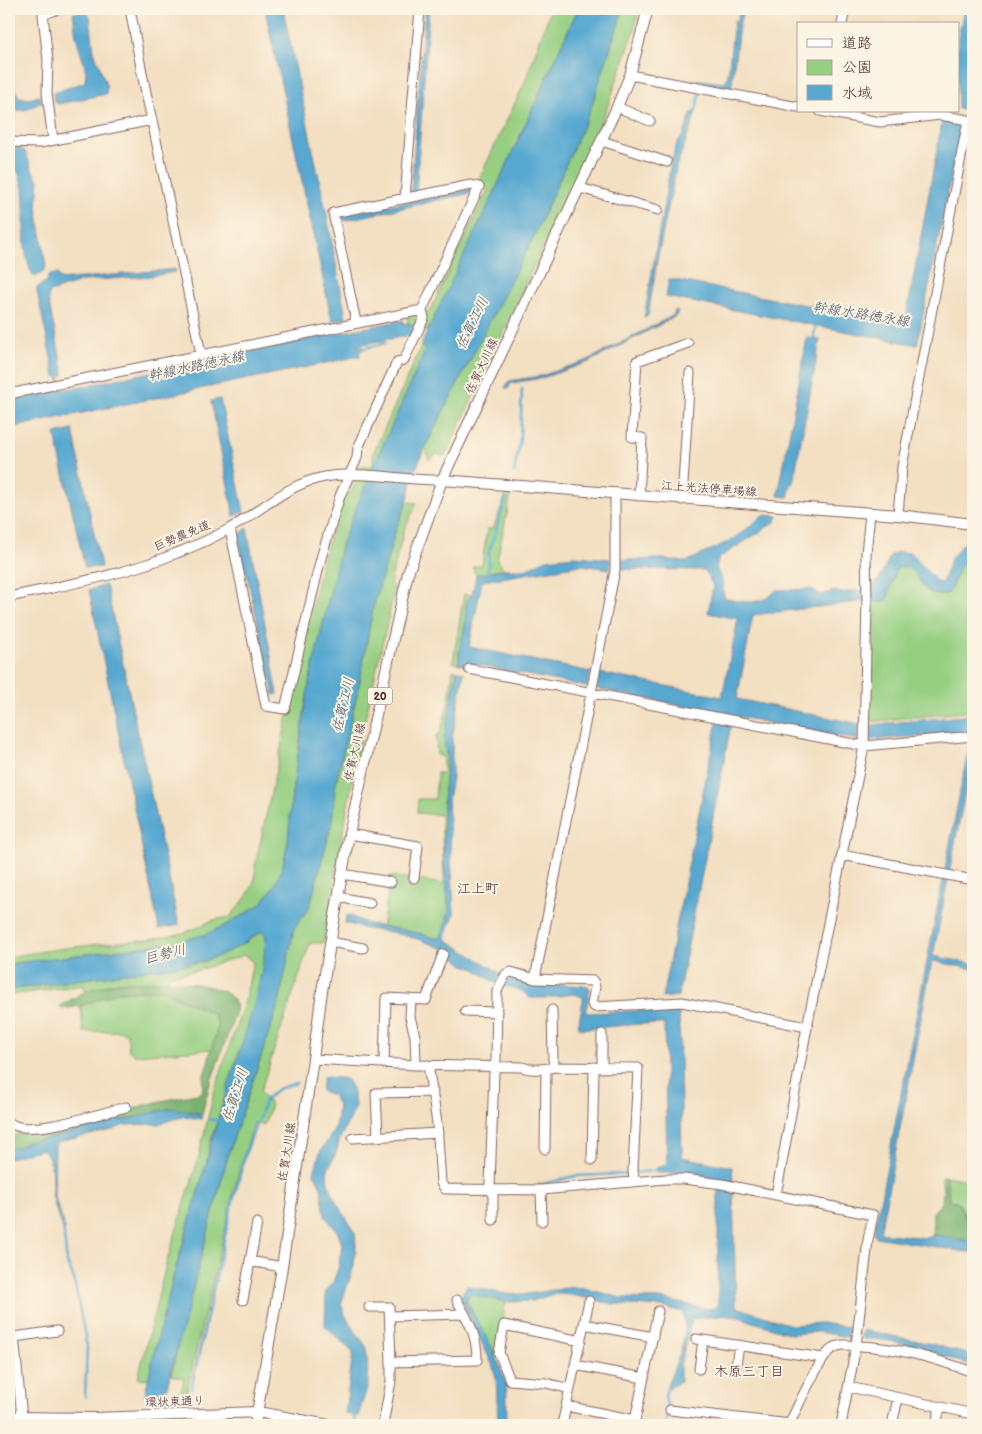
<svg xmlns="http://www.w3.org/2000/svg" width="982" height="1434" viewBox="0 0 982 1434" font-family="'Balsamiq Sans','Klee One',sans-serif">
<style>
.green{fill:#96cf82;stroke:#707756}
.forest{fill:#78b270;stroke:#61684e}
.water{fill:#56a8d1;stroke:#50647e}
.pier{fill:#f3dfc1}
.lines{fill:none;stroke-linecap:round;stroke-linejoin:round}
.stream{stroke:#56a8d1;stroke-width:2.5}
.minor-casing{stroke:#856260;stroke-width:11}
.major-casing{stroke:#856260;stroke-width:12}
.minor{stroke:#fff;stroke-width:9}
.major{stroke:#fff;stroke-width:10}
.labels{text-anchor:middle;dominant-baseline:central;stroke-width:4;stroke-linejoin:round;paint-order:stroke}
.shield{fill:#fcf5e5;stroke:#7f5f63;stroke-width:1}
.shield-label{font-size:11px;font-weight:bold;fill:#4a1f2b}
.street-label{font-size:12px;fill:#4a1f2b;stroke:#fcf5e5}
.water-label{font-size:14px;font-style:italic;fill:#4f566d;stroke:#fcf5e5}
.neighbourhood-label{font-size:14px;fill:#4a1f2b;stroke:#fcf5e5}
</style>
<rect width="100%" height="100%" fill="#fcf5e5"/>
<filter id="ink" filterUnits="userSpaceOnUse"><feTurbulence type="fractalNoise" baseFrequency=".02" numOctaves="2"/><feDisplacementMap in="SourceGraphic" scale="10" xChannelSelector="R" yChannelSelector="G"/><feConvolveMatrix kernelMatrix="1 2 1 2 8 2 1 2 1" color-interpolation-filters="sRGB"/></filter>
<filter id="wash" filterUnits="userSpaceOnUse"><feTurbulence type="fractalNoise" baseFrequency=".0096" numOctaves="4" result="noise"/><feDisplacementMap in="SourceGraphic" scale="20" xChannelSelector="R" yChannelSelector="G"/><feGaussianBlur stdDeviation="1.12" result="paint"/><feColorMatrix in="noise" values="0 0 0 0 0 0 0 0 0 0 0 0 0 0 0 0 0 1.4 0 .05"/><feComposite in="paint" operator="in"/></filter>
<g filter="url(#wash)">
<rect width="100%" height="100%" fill="#f3dfc1"/>
<path class="green" d="M551,9H578L494,193L428,331L408,323L407,315L430,311L488,189L479,179L525,82Z
M623,9H639L634,32L606,111L445,457L436,454L429,460L425,447L535,234L591,108Z
M422,345L425,351L373,467L342,543L309,683L292,793L288,842L283,866L275,885L261,904L226,925L204,935L171,943L9,964V957C45,950 82,946 118,942C140,940 162,938 183,933C198,929 214,916 229,918C241,903 259,886 255,866L322,560L344,494L351,493L362,465L373,466V454Z
M506,494H511L497,560L504,569L476,575L472,567L482,565L487,529H493Z
M407,502L417,503L404,530L390,583L395,588L356,760L323,943H310L260,1092L271,1105L264,1125L254,1123L238,1174L186,1394L181,1395L184,1378L171,1375L186,1310L229,1152L279,1003L294,928L309,908L332,822L335,786L358,690L373,608L396,529Z
M973,554V711L868,722L871,601L882,602L887,600L896,568C921,558 918,605 949,593C955,580 960,560 973,554Z
M464,594L472,595L465,617L464,635L459,652V664L453,662Z
M453,670L457,671L444,739L447,758L443,801L444,859L449,912L441,938C434,939 393,928 382,926L391,876L444,884L441,815L417,813L418,799H435L437,773H444L442,756L437,755L436,735L440,734L449,700Z
M269,928L268,970L210,1142L207,1161L173,1277L149,1379L138,1378L167,1261L197,1163L215,1089L245,1000L253,962L244,955L199,970L169,975V981L118,982L86,991L83,985L9,995V990L202,962C217,956 232,951 246,942C254,937 260,932 269,928Z
M161,990L214,1014L218,1026L213,1049L136,1055L129,1051L127,1034L121,1031L83,1032L81,1006L117,992Z
M946,1176L973,1181V1226L969,1225L958,1202L949,1200Z
M471,1294L506,1302L495,1357L466,1301L468,1296Z"/>
<path class="forest" d="M169,981C186,983 228,985 235,1003C236,1006 235,1011 235,1015L209,1087L202,1114L170,1108L127,1120H116L57,1137L28,1142L20,1147L9,1148V1141L17,1133L60,1130L156,1102L202,1093L204,1075L218,1026L214,1014L161,990L117,992L81,1006L62,1009L60,1006L86,991L118,982Z
M942,1176H946L949,1200L958,1202L969,1225L973,1226V1242L936,1235L932,1236L933,1212C947,1201 942,1191 942,1176Z"/>
<path class="water" d="M265,9H283L328,221L346,318L332,321Z
M425,9H429L416,192H411Z
M578,9H623L591,108L535,234L425,447L415,471L407,502L396,529L373,608L358,690L335,786L332,822L309,908L294,928L279,1003L229,1152L157,1425H139C155,1336 182,1248 207,1161C210,1146 214,1132 219,1117C235,1057 262,999 266,936L263,932C255,933 252,938 246,942C233,951 217,956 202,962L9,990V964L171,943L204,935L226,925L261,904L275,885L283,866L288,842L292,793L309,683L342,542L373,467L425,351L422,345L424,338L494,193Z
M739,9H743L739,26L731,90L700,84L691,80H700L725,83L728,75L734,22L738,18Z
M964,9H973V58L963,110L958,109V39Z
M87,12L90,17L94,51L107,87L106,94L58,104L54,101L53,93L85,82L86,71L76,36L73,13Z
M9,61C14,73 12,86 19,97L29,99L39,96L42,102L28,109L14,111L9,106Z
M696,110L693,122L677,164L657,261L648,316L644,318L671,163L677,143L684,134L691,114Z
M950,120L955,121V125L961,126L917,345L666,297L669,279L905,324L942,122L949,123Z
M19,146L25,151L32,170L39,180L37,206L46,267L42,273L35,277C20,262 26,212 23,190C22,180 16,168 12,157L9,158V147Z
M470,189L471,193L342,221L340,219L341,215Z
M175,269L176,272L151,276L83,281L50,292L48,299L64,375L60,376L63,390L403,320L404,324L407,323L415,327L410,338L406,336L358,345V347L362,346L363,350L359,351L360,356L9,428V401L61,390L58,376L55,377L37,291V288L48,280V276L57,273L61,280Z
M675,310L678,311L676,316L589,362L542,378L511,383L508,389L505,388L509,381L541,376L588,360L674,315Z
M807,338L820,340L793,483L791,485L788,497L778,496Z
M220,399L244,512L234,516L211,401Z
M73,430L101,567L85,568L55,434Z
M762,515L778,516L775,522L719,558L716,567L723,584L724,598C741,602 763,607 776,590L811,589L822,595L834,591L841,593L870,589L880,578L891,555L898,552L911,553L937,582L942,583L951,559L963,544L973,543V554C960,560 955,580 949,593C917,605 921,557 896,569L887,600L882,602L865,601L753,615L737,699L860,724L857,740L597,689L600,673L722,697L738,619L708,613L713,586L705,570L619,569V560L663,559L686,562L730,541L752,525Z
M247,528L278,694L274,695L238,536Z
M574,556L610,559V569L581,565L482,581L469,647L591,672L587,687L468,663L467,666L459,664V652L466,621V602L472,595L476,575L504,569H525L547,559Z
M106,585L179,925L159,929L89,590Z
M457,671L464,672L452,739V777L448,799L454,914L446,937L447,940L508,978L517,979L531,983L588,986L590,989L586,1011L588,1013L679,1009L682,1157L732,1167L733,1182L688,1173H658L656,1168L663,1166L667,1162L664,1024H640L580,1029L578,1027L583,1000V997L574,994L546,998H530L522,991L496,983L472,967L464,965L447,950L418,939L391,932L366,929L345,923L346,916H350L368,924L420,933L435,939L441,937L449,912L444,859L443,801L447,758L444,739Z
M973,715V732L870,740L871,725Z
M717,722L731,725L678,996L662,998Z
M970,741H973V751L933,956L973,964V969L932,961L880,1233L926,1238L936,1235L973,1242V1253L876,1237L874,1233Z
M323,1077L342,1078L347,1080L352,1088L355,1105L353,1113L340,1138L337,1150L327,1172L328,1183L336,1202L355,1232L356,1247L354,1266L341,1304L346,1317L367,1348L368,1385L358,1416L345,1414L353,1352L325,1326L326,1290L333,1282L339,1266L342,1244L337,1231L325,1216L321,1187L314,1173L320,1152L335,1129L338,1105L332,1095L321,1091Z
M170,1108L202,1114L201,1119L185,1116L158,1124L124,1125L113,1130L58,1142L55,1145L54,1195L65,1230L63,1229C59,1219 55,1209 53,1198C50,1181 56,1163 43,1149L9,1158V1148L20,1147L28,1142L57,1137L116,1120H127Z
M718,1188L733,1192L736,1307L791,1325L821,1323L855,1328L854,1338L818,1332L791,1334L738,1317L723,1315L692,1319L680,1366V1382L666,1389C675,1364 690,1339 683,1312L663,1307L614,1304L571,1295L554,1294L532,1301L506,1302L471,1294L468,1296L466,1301C480,1326 498,1354 505,1382C509,1395 505,1412 508,1425H500L498,1422L496,1377L492,1364L460,1297L467,1286L505,1294H528L573,1287L584,1288L621,1298L660,1299L708,1309L714,1308L718,1305Z
M863,1330L932,1344L973,1356V1366C938,1355 899,1338 862,1339L861,1335Z"/>
<path class="pier" d="M166,1395L160,1424H136L141,1396Z"/>
<g class="lines">
<path class="stream" d="M696,110L700,93
M813,340L816,324
M360,349L386,343
M514,473L520,441L522,389
M488,572L489,552L506,498
M209,1119L220,1121
M539,1185L575,1176L625,1174L659,1170
M63,1226L67,1263L74,1279L87,1347L85,1397
M191,1389L232,1205L246,1152L266,1099L278,1089L296,1083
M352,1413L357,1425
M665,1425L668,1414L665,1395L667,1388"/>
</g>
</g>
<g filter="url(#ink)">
<g class="lines">
<defs>
<path id="minor" d="M130,9L143,78L201,354
M842,24L845,9
M630,75L798,107
M617,107L650,121
M820,111L880,122L940,115L973,121
M53,140L47,93L48,60L43,15L58,9
M602,141L667,162
M9,142L40,143L152,120
M580,188L658,210
M405,198L420,9
M9,394L422,310
M639,496L642,438L632,437L637,361L688,343
M682,500L690,373
M898,515L902,467L968,120
M230,529L266,706L285,709L321,558L340,496L357,458L358,448L397,362L404,360L424,318L422,310L479,187L471,185L333,213L356,322
M9,597C65,585 124,575 177,553C195,546 213,538 229,529C261,511 288,483 325,477C363,470 404,481 442,480
M469,669L864,746L973,736
M349,834L418,846L414,878
M842,855L973,880
M342,874L391,882
M338,897L370,903
M330,942L363,948
M535,979L615,570V494
M411,999L410,1017L415,1036L416,1065
M552,1010L553,1060L555,1067
M465,1011L497,1012
M602,1034V1068
M313,1059L416,1065L522,1067C532,1071 545,1069 555,1067L638,1068L633,1170L634,1181
M384,1064L386,998L426,1000L443,954
M428,1065L437,1123L441,1183L445,1189L541,1190L666,1179H684L722,1184L873,1215L868,1240L856,1346L841,1425
M9,1122C25,1139 104,1112 126,1107
M378,1137L376,1093L433,1092
M353,1138L438,1133
M545,1149L546,1069
M592,1160L594,1067
M541,1190L542,1221
M776,1195L807,1027L864,746L867,599L866,554L870,513
M493,1220V1196L490,1185L494,1072L496,1059L497,991L506,974L511,972L535,979L593,981L595,987L592,1004L595,1007L682,1002L807,1027
M250,1261L282,1267
M243,1300L257,1223
M369,1307H389L391,1362
M390,1316L465,1314
M584,1324L653,1337
M696,1339L823,1358
M575,1365L644,1378
M736,1365L739,1345
M699,1369L703,1340
M849,1387L973,1414
M570,1389L546,1383L510,1380L499,1353L504,1325L581,1341
M566,1406L635,1420
M670,1410L790,1424
M22,1417L14,1337L57,1331
M383,1425L391,1381V1362L477,1360C477,1334 469,1322 457,1300
M562,1425L589,1301
M634,1425L658,1311
M789,1425C797,1408 819,1358 832,1349C840,1343 849,1345 858,1346C898,1347 935,1359 973,1372
M892,1425L898,1398
M936,1425L940,1407"/>
<path id="major" d="M442,480L898,515L973,524
M9,1417L95,1418L258,1412L328,1425
M255,1425L282,1267L313,1059L322,991L349,834L408,573L442,480L617,107L630,75L648,9"/>
</defs>
<use href="#minor" class="minor-casing"/>
<use href="#major" class="major-casing"/>
<use href="#minor" class="minor"/>
<use href="#major" class="major"/>
</g>
</g>
<g class="labels">
<rect class="shield" x="367.5" y="687.5" width="25" height="17" rx="4"/>
<g class="shield-label">
<text x="380" y="696">20</text>
</g>
<g class="street-label">
<text transform="translate(482 366) rotate(-65)">佐賀大川線</text>
<text transform="translate(709 489) rotate(4)">江上光法停車場線</text>
<text transform="translate(182 536) rotate(-23)">巨勢農免道</text>
<text transform="translate(355 752) rotate(-77)">佐賀大川線</text>
<text transform="translate(287 1152) rotate(-81)">佐賀大川線</text>
<text transform="translate(175 1402) rotate(-2)">環状東通り</text>
</g>
<g class="water-label">
<text transform="translate(861 314) rotate(9)">幹線水路徳永線</text>
<text transform="translate(472 323) rotate(-64)">佐賀江川</text>
<text transform="translate(196 366) rotate(-12)">幹線水路徳永線</text>
<text transform="translate(343 705) rotate(-77)">佐賀江川</text>
<text transform="translate(165 954) rotate(-14)">巨勢川</text>
<text transform="translate(235 1095) rotate(-72)">佐賀江川</text>
</g>
<g class="neighbourhood-label">
<text x="478" y="888">江上町</text>
<text x="749" y="1371">木原三丁目</text>
</g>
</g>
<rect width="982" height="1434" fill="none" stroke="#fcf5e5" stroke-width="30"/>
<rect x="797" y="22" width="162" height="90" fill="#fcf5e5" stroke="#b59f9b"/>
<rect x="807" y="39" width="25" height="8" fill="#ffffff" stroke="#b59f9b"/>
<text x="842" y="48" font-size="15" fill="#4a1f2b">道路</text>
<rect x="807" y="60" width="25" height="15" fill="#96cf82" stroke="#b59f9b"/>
<text x="842" y="72" font-size="15" fill="#4a1f2b">公園</text>
<rect x="807" y="85" width="25" height="15" fill="#56a8d1" stroke="#b59f9b"/>
<text x="842" y="98" font-size="15" fill="#4a1f2b">水域</text>
</svg>
